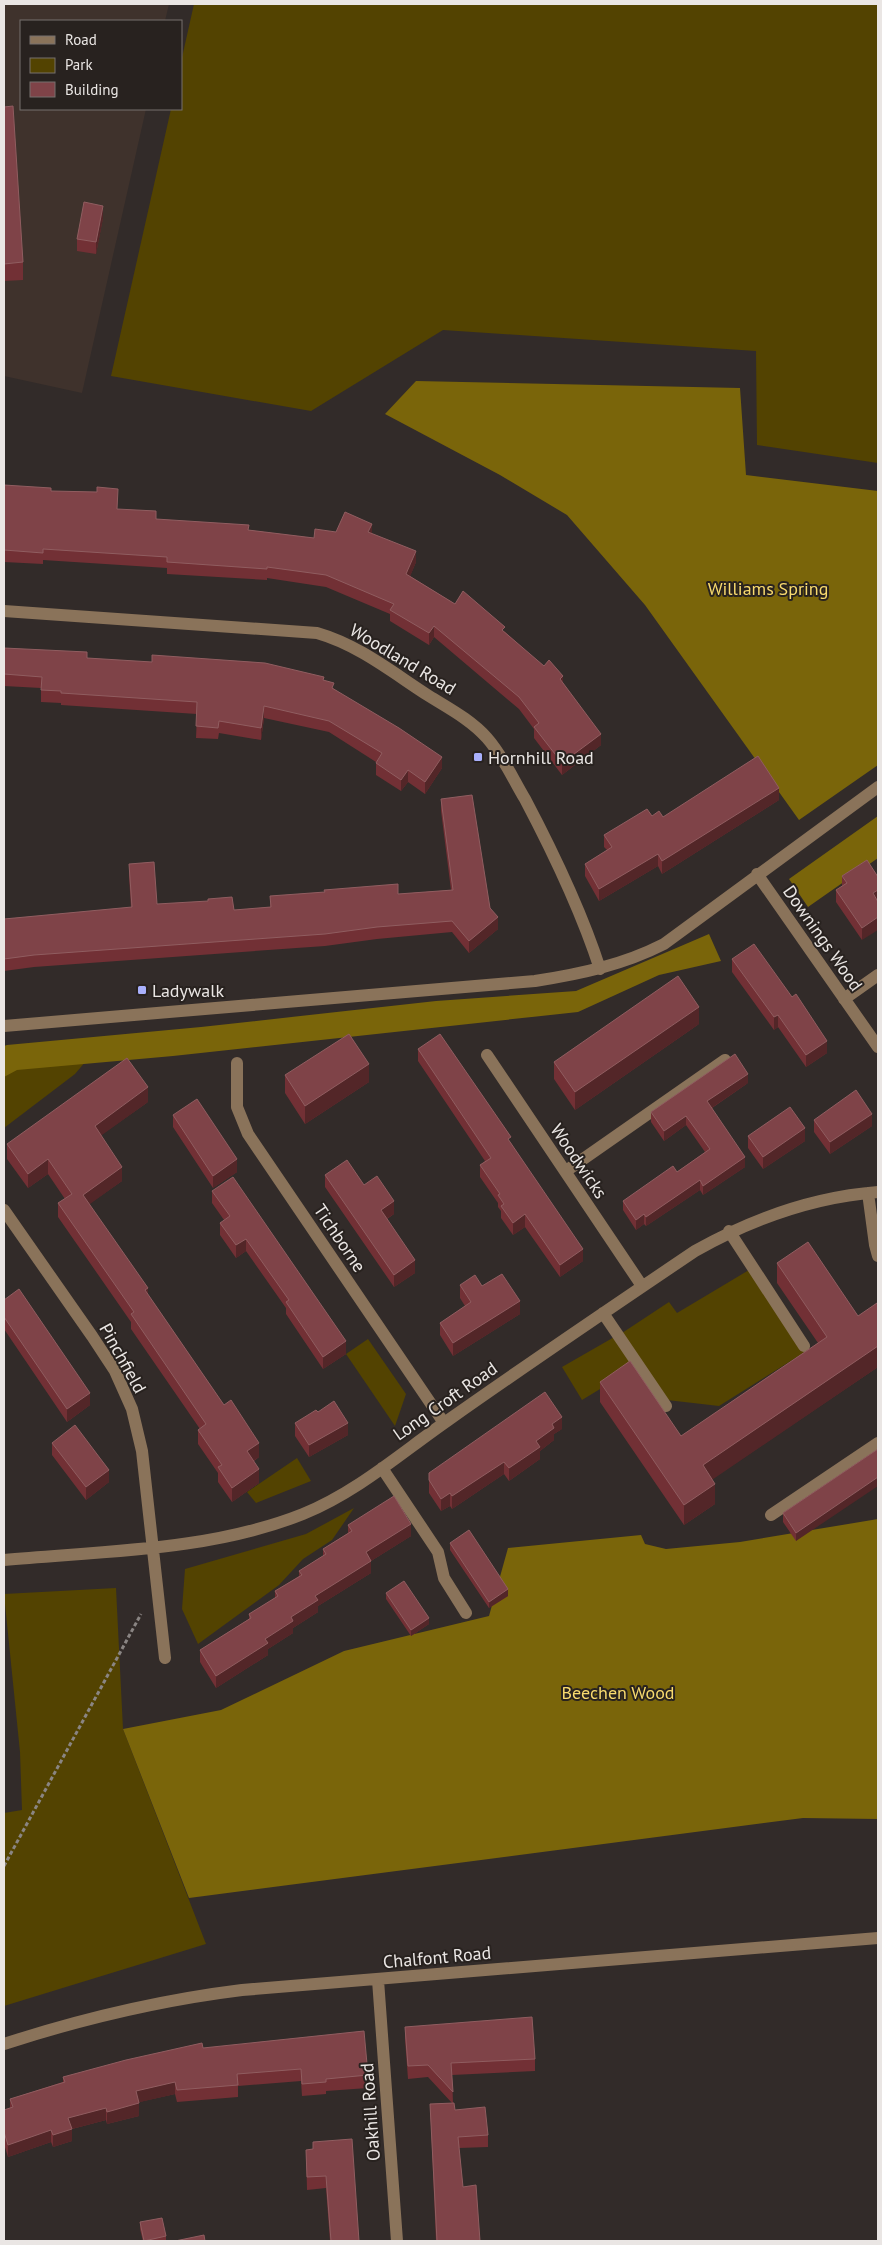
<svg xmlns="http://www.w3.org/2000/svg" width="882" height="2245" viewBox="0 0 882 2245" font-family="'PT Sans',sans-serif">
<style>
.built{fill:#3f322c}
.green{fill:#534301}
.forest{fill:#7a650a}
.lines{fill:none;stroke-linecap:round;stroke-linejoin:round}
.path{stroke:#8a8583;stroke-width:3;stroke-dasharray:4 2.5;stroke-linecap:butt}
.minor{stroke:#8a735a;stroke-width:12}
.wall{fill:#723035}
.shaded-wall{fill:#532628}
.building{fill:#7f4348;stroke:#905d60}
.poi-dot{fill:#a9b0fc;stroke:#28221f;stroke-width:2}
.labels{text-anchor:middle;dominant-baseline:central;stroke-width:4;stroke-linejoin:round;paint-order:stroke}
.park-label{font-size:18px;fill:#f8da6e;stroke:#28221f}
.street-label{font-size:18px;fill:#eae6e4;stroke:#28221f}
.poi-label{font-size:18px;fill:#eae6e4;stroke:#28221f;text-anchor:start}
</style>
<rect width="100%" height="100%" fill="#322b29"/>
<path class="built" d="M4,4H169L165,21H21V109H146L82,393L4,376Z"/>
<path class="green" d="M194,4H878V463L757,445L756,351L443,330L311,411L111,376L171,109H181V62Z
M97,1048L75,1074L4,1128V1057Z
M749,1270L805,1352L719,1406L667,1400L622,1333L669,1302L677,1313Z
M616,1336L638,1366L582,1400L562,1367Z
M368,1339L406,1394L395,1426L346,1354Z
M297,1458L311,1481L256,1503L247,1492Z
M354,1508L332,1540L303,1559L279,1585L198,1644L182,1609L185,1569L306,1534Z
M116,1588L123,1729L206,1944L4,2006V1813L22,1810L20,1752L4,1594Z"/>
<path class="forest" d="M416,381L740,388L746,475L878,491V765L799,820L645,605L567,515L500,475L385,414Z
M878,816V858L808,907L789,879Z
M709,934L721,961L659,975L578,1012L173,1056L17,1070L4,1077V1046L7,1045L201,1027L436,1001L576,991Z
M878,1519V1819L803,1818L189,1898L123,1729L221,1710L344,1651L489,1616L508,1548L641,1535L645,1544L666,1549L740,1542Z"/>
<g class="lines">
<path class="path" d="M4,1866L141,1614"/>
<path class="minor" d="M4,611L317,633C359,645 393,673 429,696C450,709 471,720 487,738C503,756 513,779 525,799C554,854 581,910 600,969
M757,874L878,1047
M844,999L878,975
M4,1026L535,981C580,974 623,965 664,944L878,787
M487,1055L642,1286
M237,1063V1107L248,1134L444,1423
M566,1171L725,1060
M868,1193L875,1245L878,1256
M4,1210L92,1336L115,1371L132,1409L142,1451L165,1658
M729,1231L804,1346
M603,1313L666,1406
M382,1468L438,1552L444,1578L466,1613
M771,1515L878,1443
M4,1560C103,1551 210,1551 303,1514C357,1492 401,1453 447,1421C529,1363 612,1307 695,1251C750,1220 814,1197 878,1192
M378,1980L397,2241
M4,2044C81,2019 161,2000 242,1990L878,1938"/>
</g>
<path class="wall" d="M4,107L23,262V280L4,281Z
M103,218L96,254L77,251V239Z
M4,485L51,491L117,509L156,519L314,538L336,532L372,534L416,562L410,576L455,604L505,632L563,684L601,745L562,775L534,738V729L519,709L434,637L429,645L390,621V614L326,587L267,578V580L167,574V568L43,560V564L4,562Z
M4,648L87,658L324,681L334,689L442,768L425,794L408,782L401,791L376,775V762L329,732L264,718L261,740L219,733L218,739L196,738L197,714L61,705V703L41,702V688L4,686Z
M441,799L490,908L498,929L469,953L452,932L377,939L325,946L34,967L4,971V919L131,908L129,876V864L157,904L234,910L270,907V896L398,894L451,890L441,811Z
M779,800L662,874L658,866L599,901L585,876V864L607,850L604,847V835L652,816L663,817Z
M867,860L862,940L836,902V890L842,886V876Z
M732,959L792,997L827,1053L806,1067L778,1027L774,1030L732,972Z
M699,1024L575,1110L554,1079V1062Z
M418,1049L511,1143L583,1261L560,1277L525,1227L513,1235L501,1218V1211L498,1207V1203L480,1177V1165L485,1161L418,1061Z
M285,1075L369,1082L305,1124L285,1093Z
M748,1083L712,1108L745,1167L703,1195L700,1190L646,1226L644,1224L636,1230L623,1210V1201L677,1172L705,1152L686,1125L664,1141L651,1122V1112Z
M148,1102L101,1135L122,1181L89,1204L148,1295L259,1457L254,1461L259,1483L232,1502L218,1482V1473L198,1444V1430L200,1429L131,1329V1322L58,1217V1203L65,1199L48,1174L28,1188L7,1159V1144Z
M173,1115L237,1172L213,1188L173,1127Z
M814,1120L872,1126L830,1154L814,1132Z
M748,1136L805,1141L763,1169L748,1148Z
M325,1175L364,1185L394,1214L387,1219L415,1273L394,1287L325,1187Z
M212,1191L346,1354L323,1369L286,1314V1308L246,1251L236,1258L220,1235V1223L224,1220L212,1203Z
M777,1263L858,1316L878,1305V1367L712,1479L715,1504L684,1525L600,1402V1382L681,1436L818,1343L777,1283Z
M460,1285L482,1286L520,1314L453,1356L440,1335V1323L465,1306L460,1298Z
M4,1300L90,1405L67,1422L4,1329Z
M318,1412L348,1435L309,1457L295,1436V1423Z
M562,1429L554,1434V1440L540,1451V1459L509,1481L504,1474L452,1509L450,1506L441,1511L429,1493V1473Z
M52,1443L109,1482L86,1500L52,1455Z
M878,1449L796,1541L783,1522V1513Z
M348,1525L411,1536L371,1561V1573L318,1606V1612L293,1628V1633L268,1649V1655L216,1688L200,1662V1650L249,1619V1614L275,1598V1591L299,1576V1571L323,1556V1549L348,1533Z
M450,1543L508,1596L489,1608L450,1550Z
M386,1593L429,1624L411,1636L386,1599Z
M405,2027L535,2059V2071L452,2075L453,2103L455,2110L488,2135V2147L459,2148L463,2187L480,2241H436L430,2104L452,2103L428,2077L408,2079L405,2039Z
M203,2048L368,2075V2088L326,2091V2094L302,2096L301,2081L238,2086V2097L177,2102L175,2094L139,2102V2116L107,2124L106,2120L72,2129V2141L53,2147L51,2142L8,2157L4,2144V2110L10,2108V2099L63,2082V2077Z
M313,2142L359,2241H330L326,2188L307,2190L306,2150L313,2149Z
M140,2222L166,2236V2241H143L140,2229Z"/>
<path class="shaded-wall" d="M103,206V218L96,254V242Z
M372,524V535L368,532Z
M416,551V562L406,586V574Z
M434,626V637L429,645V633Z
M563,676V688L560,679Z
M264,706V718L261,740V728Z
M601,734V745L562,775V763Z
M442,757V768L425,794V782Z
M408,770V782L401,791V780Z
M779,788V800L662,874V861Z
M658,854V866L599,901V889Z
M878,890V902L873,893Z
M498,917V929L469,953V941Z
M878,917V930L862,940V928Z
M699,1007V1024L575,1110V1092Z
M778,1015V1027L774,1030V1017Z
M827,1041V1053L806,1067V1055Z
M369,1064V1082L305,1124V1106Z
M748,1074V1083L707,1111V1101Z
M148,1087V1102L95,1140V1126Z
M872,1114V1126L830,1154V1142Z
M686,1116V1125L664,1141V1131Z
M805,1128V1141L763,1169V1157Z
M745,1157V1167L703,1195V1186Z
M48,1159V1174L28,1188V1174Z
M237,1159V1172L213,1188V1176Z
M122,1167V1181L83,1209V1195Z
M700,1180V1190L646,1226V1217Z
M394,1201V1214L381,1222V1210Z
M525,1214V1227L513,1235V1223Z
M644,1214V1224L636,1230V1220Z
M246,1239V1251L236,1258V1245Z
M583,1249V1261L560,1277V1265Z
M415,1260V1273L394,1287V1275Z
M148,1288V1302L145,1290Z
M520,1301V1314L453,1356V1343Z
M346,1341V1354L323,1369V1357Z
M878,1346V1367L703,1486V1465Z
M90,1393V1405L67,1422V1409Z
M562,1417V1429L554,1434V1440L540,1451V1459L509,1481V1468L552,1424Z
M348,1423V1435L309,1457V1445Z
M259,1443V1457L247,1465V1451Z
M504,1462V1474L452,1509V1496Z
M259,1469V1483L232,1502V1488Z
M109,1470V1482L86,1500V1487Z
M878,1477V1486L796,1541V1533Z
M715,1484V1504L684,1525V1505Z
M450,1493V1506L441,1511V1499Z
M411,1524V1536L371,1561V1573L318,1606V1612L293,1628V1633L268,1649V1655L216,1688V1676L265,1639L366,1552Z
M508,1589V1596L489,1608V1602Z
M429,1618V1624L411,1636V1630Z
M175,2082V2094L136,2103V2091Z
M139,2103V2116L107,2124V2112Z
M106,2108V2120L68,2130V2118Z
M72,2129V2141L53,2147V2135Z
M51,2130V2142L8,2157V2145Z"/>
<path class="building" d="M13,106L23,262L4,264V107Z
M84,202L103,206L96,242L77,239Z
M4,485L51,488V491L97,492V487L118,489L117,509L156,511V519L249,525L248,530L314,538L315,529L336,532L345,512L372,524L368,532L416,551L406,574L455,604L463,591L505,627L502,630L544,666L549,660L563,676L560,679L601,734L562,763L534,727L539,723L519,697L434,626L429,633L390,610L394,604L326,575L267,567V569L167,562V557L43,549V553L4,550Z
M4,648L87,652V658L152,662V655L265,663L324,677L323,680L334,683L332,688L399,728L442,757L425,782L408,770L401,780L376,763L382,753L329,721L264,706L261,728L219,721L218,728L196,726L197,702L61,693V691L41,690L42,677L4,674Z
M758,756L779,788L662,861L658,854L599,889L585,864L612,847L604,835L647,809L652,816L659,811L663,817Z
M472,795L490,908L498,917L469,941L452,921L377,927L325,934L34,955L4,959V919L132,907L129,864L154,862L157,904L208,901V899L232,897L234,910L271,907L270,896L325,892L324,890L398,884V894L453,890L441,799Z
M867,860L878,877V890L873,893L878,902V917L862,928L836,890L847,883L842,876Z
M754,944L792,997L796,994L827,1041L806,1055L778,1015L774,1017L732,959Z
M678,976L699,1007L575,1092L554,1062Z
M349,1034L369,1064L305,1106L285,1075Z
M440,1034L511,1137L508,1139L583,1249L560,1265L525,1214L513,1223L501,1206L504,1204L498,1195L500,1194L480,1165L491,1158L418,1049Z
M735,1054L748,1074L707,1101L745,1157L703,1186L700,1180L646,1217L644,1214L636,1220L623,1201L673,1166L677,1172L710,1149L686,1116L664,1131L651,1112Z
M127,1058L148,1087L95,1126L122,1167L83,1195L148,1288L145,1290L224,1405L231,1400L259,1443L247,1451L259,1469L232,1488L218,1467L222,1465L198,1430L206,1424L131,1314L134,1312L58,1203L72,1194L48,1159L28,1174L7,1144Z
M856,1090L872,1114L830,1142L814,1120Z
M197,1099L237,1159L213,1176L173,1115Z
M790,1107L805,1128L763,1157L748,1136Z
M347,1160L364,1185L377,1176L394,1201L381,1210L415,1260L394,1275L325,1175Z
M233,1177L346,1341L323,1357L286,1302L289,1300L246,1239L236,1245L220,1223L230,1216L212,1191Z
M808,1242L858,1316L877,1303L878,1305V1346L703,1465L715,1484L684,1505L600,1382L630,1361L681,1436L827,1337L777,1263Z
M502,1274L520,1301L453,1343L440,1323L471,1302L460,1285L475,1275L482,1286Z
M19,1289L90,1393L67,1409L4,1317V1300Z
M545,1392L562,1417L552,1424L554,1428L536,1441L540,1447L509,1468L504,1462L452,1496L450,1493L441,1499L429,1480V1473Z
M334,1401L348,1423L309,1445L295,1423L316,1410L318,1412Z
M75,1425L109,1470L86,1487L52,1443Z
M878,1449V1477L796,1533L783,1513Z
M394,1496L411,1524L366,1552L371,1561L315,1596L318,1600L291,1617L293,1621L265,1639L268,1643L216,1676L200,1650L251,1618L249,1614L278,1596L275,1591L302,1575L299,1571L326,1554L323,1549L352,1531L348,1525Z
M469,1530L508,1589L489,1602L450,1543Z
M404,1581L429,1618L411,1630L386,1593Z
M532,2017L535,2059L451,2063L453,2092L428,2065L408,2066L405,2027Z
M364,2031L368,2075L326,2079V2082L302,2084L301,2069L237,2074L238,2085L177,2090L175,2082L136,2091L139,2103L107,2112L106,2108L68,2118L72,2129L53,2135L51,2130L8,2145L4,2132V2110L13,2107L10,2099L65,2082L63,2077L126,2060L202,2043L203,2048Z
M454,2103L455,2110L485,2107L488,2135L458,2137L463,2187L476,2185L480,2241H437L430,2104Z
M352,2139L359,2241H331L326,2176L307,2177L306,2150L313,2149V2142Z
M162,2218L166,2236L144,2241L140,2222Z
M204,2235L205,2241H175Z"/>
<g class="poi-dot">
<rect x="473" y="752" width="10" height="10" rx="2.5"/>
<rect x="137" y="985" width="10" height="10" rx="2.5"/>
</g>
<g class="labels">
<g class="park-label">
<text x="768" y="588">Williams Spring</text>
<text x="618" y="1692">Beechen Wood</text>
</g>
<g class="street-label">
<text transform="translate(403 659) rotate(31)">Woodland Road</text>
<text transform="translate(823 938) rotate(55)">Downings Wood</text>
<text transform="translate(579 1161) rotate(56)">Woodwicks</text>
<text transform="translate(340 1238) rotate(56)">Tichborne</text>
<text transform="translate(123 1358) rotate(61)">Pinchfield</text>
<text transform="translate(445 1401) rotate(-35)">Long Croft Road</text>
<text transform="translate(437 1957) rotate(-5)">Chalfont Road</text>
<text transform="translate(370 2112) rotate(-94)">Oakhill Road</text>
</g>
<g class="poi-label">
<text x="488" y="757">Hornhill Road</text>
<text x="152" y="990">Ladywalk</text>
</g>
</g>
<rect width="882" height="2245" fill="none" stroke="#eae6e4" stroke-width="10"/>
<rect x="20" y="20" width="162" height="90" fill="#28221f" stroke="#76706e"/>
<rect x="30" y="36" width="25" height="8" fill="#8a735a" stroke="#76706e"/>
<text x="65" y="45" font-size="15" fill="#eae6e4">Road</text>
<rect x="30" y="58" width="25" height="15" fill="#534301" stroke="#76706e"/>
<text x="65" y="70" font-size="15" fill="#eae6e4">Park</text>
<rect x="30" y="82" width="25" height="15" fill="#7f4348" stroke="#76706e"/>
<text x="65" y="95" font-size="15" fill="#eae6e4">Building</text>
</svg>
